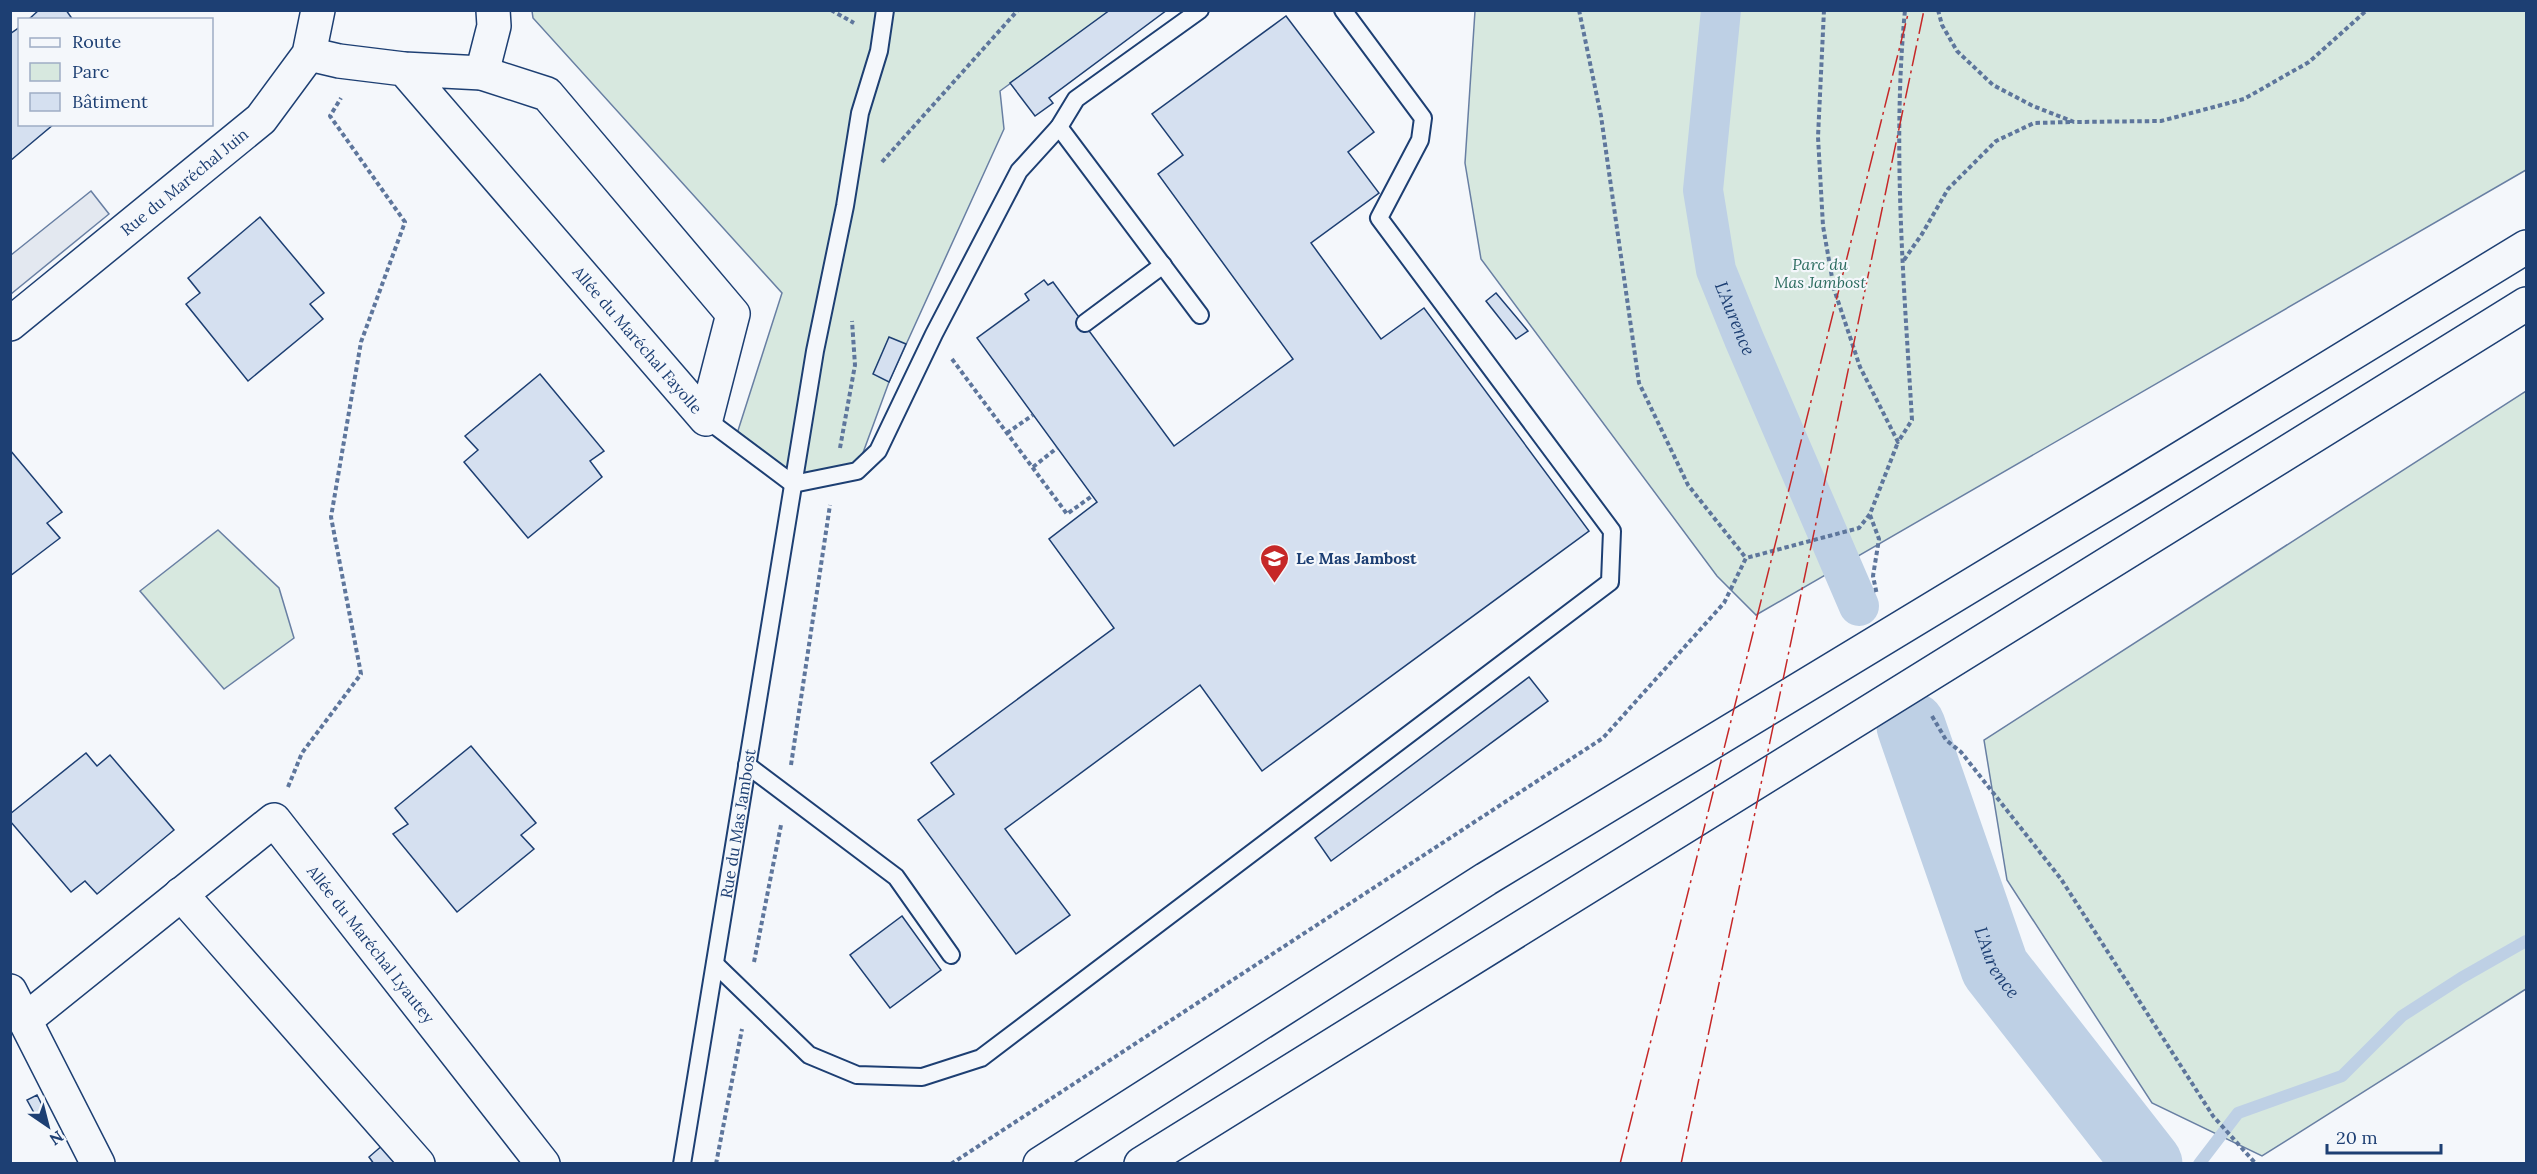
<svg xmlns="http://www.w3.org/2000/svg" width="2537" height="1174" viewBox="0 0 2537 1174" font-family="Lora,serif">
<style>
.green{fill:#d7e8df;stroke:#687fa3;stroke-width:1.5}
.parking{fill:#e3e8f0;stroke:#687fa3;stroke-width:1.5}
.lines{fill:none;stroke-linecap:round;stroke-linejoin:round}
.stream{stroke:#bed0e5;stroke-width:12}
.canal{stroke:#bed0e5;stroke-width:40}
.river{stroke:#bed0e5;stroke-width:69}
.building{fill:#d5e0f0;stroke:#1d3f73;stroke-width:1.5}
.lane-casing{stroke:#1d3f73;stroke-width:20}
.street-casing{stroke:#1d3f73;stroke-width:36}
.highway-casing{stroke:#1d3f73;stroke-width:36}
.path{stroke:#5e769c;stroke-width:4;stroke-dasharray:4.5 3;stroke-linecap:butt}
.lane{stroke:#f4f7fb;stroke-width:16}
.street{stroke:#f4f7fb;stroke-width:33}
.highway{stroke:#f4f7fb;stroke-width:33}
.power{stroke:#c62828;stroke-width:1.5;stroke-dasharray:21 4.5 3 4.5;stroke-linecap:butt}
.labels{text-anchor:middle;dominant-baseline:central;stroke-width:4.5;stroke-linejoin:round;paint-order:stroke}
.street-label{font-size:16px;fill:#1d3f73;stroke:#f4f7fb}
.park-label{font-size:16px;font-style:italic;fill:#2c6c60;stroke:#f4f7fb}
.poi-label{font-size:16px;font-weight:bold;fill:#1d3f73;stroke:#f4f7fb;text-anchor:start}
.water-label{font-size:18px;font-style:italic;fill:#1d3f73;stroke:#f4f7fb}
</style>
<rect width="100%" height="100%" fill="#f4f7fb"/>
<path class="green" d="M532,11H1110L1000,91L1004,129L889,382L857,469L793,484L735,440L782,293L533,18Z
M1475,11H2526V170L1756,615L1717,576L1481,259L1465,163Z
M2526,391V989L2262,1156L2152,1103L2007,880L1984,740Z
M218,530L279,588L294,638L224,689L140,591Z"/>
<path class="parking" d="M91,191L109,214L11,294V255Z"/>
<g class="lines">
<path class="stream" d="M2199,1164L2238,1113L2342,1076L2402,1016L2461,978L2526,941"/>
<path class="canal" id="s1" d="M1721,10L1703,190L1716,270L1744,339L1859,606"/>
<path class="river" id="s2" d="M1911,726L1995,968L2148,1164"/>
</g>
<path class="building" d="M39,10H66L73,20H28Z
M1110,10H1167L1049,98L1053,103L1035,116L1010,83Z
M1286,16L1374,132L1348,152L1379,193L1311,243L1381,339L1424,308L1589,531L1262,771L1200,685L1005,829L1070,915L1016,954L918,820L954,794L931,763L1114,628L1049,539L1097,502L977,338L1029,300L1025,294L1044,280L1048,285L1053,282L1174,446L1293,359L1158,174L1183,155L1152,114Z
M20,27V124H54L10,161V34Z
M260,217L324,293L310,304L323,319L248,381L186,304L200,293L188,278Z
M1496,293L1528,331L1516,339L1486,301Z
M889,337L906,344L889,382L873,374Z
M540,374L604,451L590,461L602,477L528,538L464,462L478,450L465,436Z
M10,450L62,512L47,523L60,538L10,576Z
M1529,677L1548,701L1331,861L1315,838Z
M471,746L536,823L521,835L534,849L457,912L393,834L408,824L395,808Z
M86,753L97,766L110,755L174,830L97,894L85,881L71,892L10,821V814Z
M902,916L941,970L890,1008L850,955Z
M37,1095L47,1115L38,1120L27,1100Z
M384,1144L399,1164H374L369,1157Z"/>
<g class="lines">
<defs>
<g id="lane">
<path d="M1059,127L1200,315"/>
<path d="M1085,323L1163,265"/>
<path d="M706,419L793,484L857,471L878,451L934,334L1019,171L1059,127L1076,99L1200,10"/>
<path d="M747,765L896,877L951,955"/>
<path d="M715,964L809,1055L857,1075L922,1077L981,1058L1610,582L1612,531L1379,218L1420,140L1423,118L1343,10"/>
<path id="s3" d="M682,1164L815,351L845,206L860,113L879,51L885,10"/>
</g>
<g id="street">
<path id="s4" d="M309,54L339,61L404,69L706,419L733,314L547,94L482,73L404,69"/>
<path d="M482,73L494,26L493,10"/>
<path id="s5" d="M10,324L261,119L309,54L318,10"/>
<path d="M181,894L418,1164"/>
<path d="M10,991L98,1164"/>
<path id="s6" d="M25,1020L274,820L543,1164"/>
</g>
<path id="highway" d="M1040,1164L1486,879L2132,488L2526,247
M1141,1164L2526,304"/>
</defs>
<use href="#lane" class="lane-casing"/>
<use href="#street" class="street-casing"/>
<use href="#highway" class="highway-casing"/>
<path class="path" d="M831,10L854,23
M1579,10L1601,116L1639,383L1688,485L1746,558
M1824,10L1818,137L1823,226L1834,289L1860,367L1898,442L1912,420C1904,284 1892,146 1905,10
M1938,10L1942,25L1957,51L1993,85L2033,106L2074,122L2161,121L2244,99L2309,62L2367,10
M882,162L1018,10
M1904,260L1922,234L1948,189L1996,141L2034,123L2070,122
M952,359L1067,514L1092,496
M1007,433L1033,415
M840,448L855,365L852,321
M1033,467L1057,448
M1870,515L1879,539L1873,576L1877,595
M1932,716L1946,740L1961,752L2061,879L2213,1116L2256,1164
M791,765L830,505
M288,787L302,753L361,674L331,517L361,342L405,222L330,116L341,98
M754,962L781,825
M716,1164L742,1029
M951,1164L1603,738L1724,603L1746,558L1859,528L1870,514L1898,442"/>
<use href="#lane" class="lane"/>
<use href="#street" class="street"/>
<use href="#highway" class="highway"/>
<path class="power" d="M1620,1164L1909,10
M1681,1164L1924,10"/>
</g>
<defs>
<symbol id="school-pin" viewBox="-11 -11 22 30"><path d="M0 17L-7.5 6A9.5 9.5 0 1 1 7.5 6Z" fill="#c62828" stroke="#f4f7fb"/><path d="M0-5L7-2L0 1L-7-2ZM-4 1L0 2.5L4 1V4Q0 6-4 4Z" fill="#fff"/></symbol>
</defs>
<g fill-rule="evenodd">
<use href="#school-pin" x="1258" y="542" width="33" height="45"/>
</g>
<g class="labels">
<g class="street-label">
<text stroke="none"><textPath href="#s5" startOffset="225">Rue du Maréchal Juin</textPath></text>
<text stroke="none"><textPath href="#s4" startOffset="454">Allée du Maréchal Fayolle</textPath></text>
<text stroke="none"><textPath href="#s3" startOffset="345">Rue du Mas Jambost</textPath></text>
<text stroke="none"><textPath href="#s6" startOffset="477">Allée du Maréchal Lyautey</textPath></text>
</g>
<g class="park-label">
<text x="1820" y="264">Parc du<tspan x="1820" dy="18">Mas Jambost</tspan></text>
</g>
<g class="poi-label">
<text x="1296" y="558">Le Mas Jambost</text>
</g>
<g class="water-label">
<text stroke="none"><textPath href="#s1" startOffset="314">L'Aurence</textPath></text>
<text stroke="none"><textPath href="#s2" startOffset="252">L'Aurence</textPath></text>
</g>
</g>
<rect width="2537" height="1174" fill="none" stroke="#1d3f73" stroke-width="24"/>
<rect x="18" y="18" width="195" height="108" fill="#f4f7fb" stroke="#9eadc5" stroke-width="1.5"/>
<rect x="30" y="38" width="30" height="9" fill="#f4f7fb" stroke="#9eadc5" stroke-width="1.5"/>
<text x="72" y="48" font-size="18" fill="#1d3f73">Route</text>
<rect x="30" y="63" width="30" height="18" fill="#d7e8df" stroke="#9eadc5" stroke-width="1.5"/>
<text x="72" y="78" font-size="18" fill="#1d3f73">Parc</text>
<rect x="30" y="93" width="30" height="18" fill="#d5e0f0" stroke="#9eadc5" stroke-width="1.5"/>
<text x="72" y="108" font-size="18" fill="#1d3f73">Bâtiment</text>
<g transform="translate(48 1126) rotate(145)" stroke="#f4f7fb" stroke-width="4.5" paint-order="stroke">
<path d="M0-4.5L10 22L0 15L-10 22Z" fill="#1d3f73"/>
<text y="-9" font-size="16" font-weight="bold" text-anchor="middle" fill="#1d3f73">N</text>
</g>
<path d="M2327 1144v9h114v-9" fill="none" stroke="#1d3f73" stroke-width="3"/>
<text x="2336" y="1144" font-size="18" fill="#1d3f73" stroke="#f4f7fb" stroke-width="4.5" paint-order="stroke">20 m</text>
</svg>
